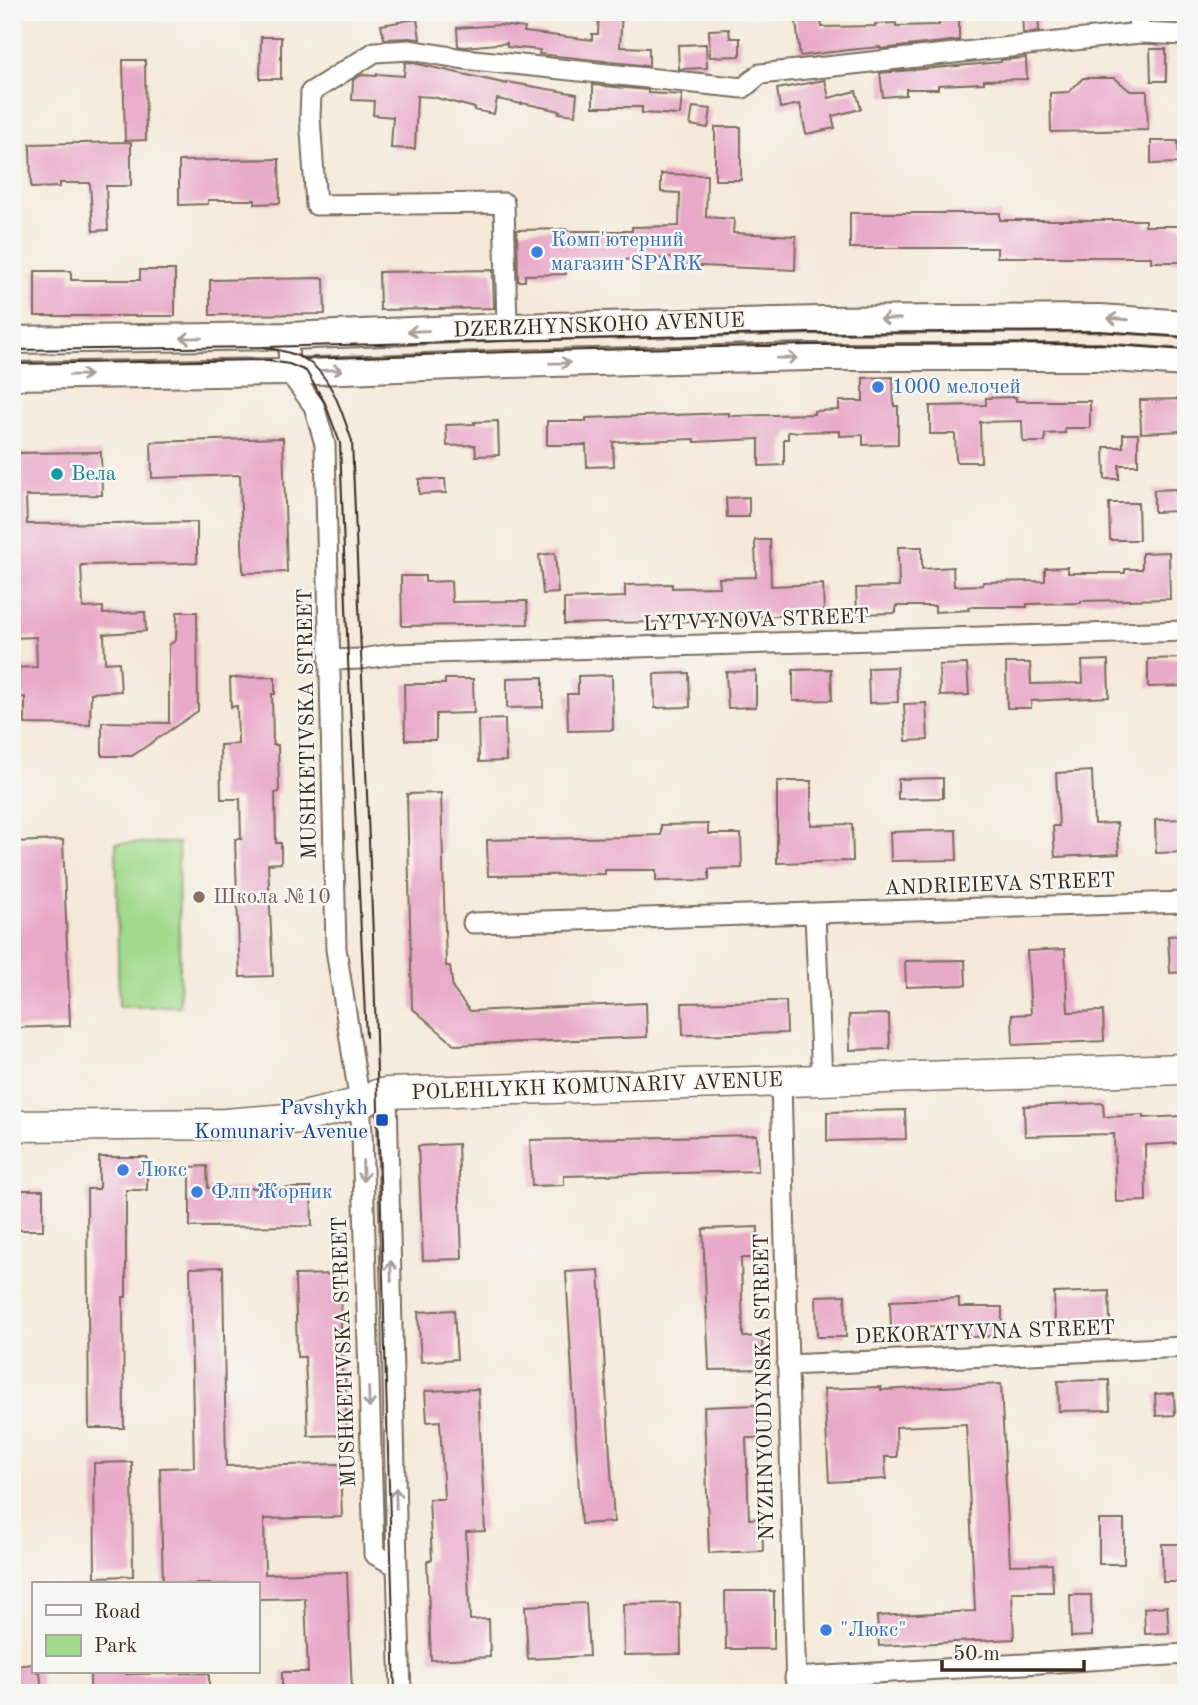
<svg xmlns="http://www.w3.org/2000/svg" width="1198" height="1705" viewBox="0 0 1198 1705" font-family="'Old Standard TT',serif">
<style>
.green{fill:#a1da8d;stroke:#6e8256;stroke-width:2}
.building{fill:#e9a9c8}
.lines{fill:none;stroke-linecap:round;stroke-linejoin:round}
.street-casing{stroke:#7c6d5f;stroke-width:23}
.secondary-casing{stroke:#7c6d5f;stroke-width:30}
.primary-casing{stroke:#7c6d5f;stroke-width:33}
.street{stroke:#fff;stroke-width:19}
.secondary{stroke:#fff;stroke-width:26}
.primary{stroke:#fff;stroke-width:30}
.tram{stroke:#3b2a1e;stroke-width:2}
.oneway{stroke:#a79f9a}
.shop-dot{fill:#3f7fe0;stroke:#f6f6f2;stroke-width:2.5}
.culture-dot{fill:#0f9aa8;stroke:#f6f6f2;stroke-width:2.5}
.education-dot{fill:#8d6e63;stroke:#f6f6f2;stroke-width:2.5}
.transit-dot{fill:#1a4fb4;stroke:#f6f6f2;stroke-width:2.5}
.labels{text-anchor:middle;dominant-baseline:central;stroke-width:5;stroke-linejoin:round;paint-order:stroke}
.shop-label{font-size:21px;fill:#366cbe;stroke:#f6f6f2;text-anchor:start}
.street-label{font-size:21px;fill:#3b2a1e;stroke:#f6f6f2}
.culture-label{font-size:21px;fill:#0d838f;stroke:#f6f6f2;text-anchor:start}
.education-label{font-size:21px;fill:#785e54;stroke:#f6f6f2;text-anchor:start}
.transit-label{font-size:21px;fill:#164399;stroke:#f6f6f2;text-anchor:end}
</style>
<rect width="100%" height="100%" fill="#f6f6f2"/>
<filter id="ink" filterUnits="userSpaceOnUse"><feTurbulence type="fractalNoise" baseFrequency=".0143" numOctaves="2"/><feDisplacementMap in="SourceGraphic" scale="14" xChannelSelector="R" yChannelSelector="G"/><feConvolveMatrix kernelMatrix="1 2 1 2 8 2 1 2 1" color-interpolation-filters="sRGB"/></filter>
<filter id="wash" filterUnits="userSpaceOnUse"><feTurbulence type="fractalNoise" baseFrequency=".00686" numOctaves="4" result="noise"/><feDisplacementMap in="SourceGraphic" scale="28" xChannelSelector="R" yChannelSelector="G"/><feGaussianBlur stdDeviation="1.57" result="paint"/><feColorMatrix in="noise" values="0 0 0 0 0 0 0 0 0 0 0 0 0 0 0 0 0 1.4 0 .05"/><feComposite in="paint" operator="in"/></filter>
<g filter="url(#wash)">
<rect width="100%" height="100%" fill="#f5e9d9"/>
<path class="green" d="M116,843H178L180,1006L119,1007Z"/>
<g id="blocks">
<path class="building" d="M599,12H622L620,47L649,48V66L539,54L540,50L507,47V43L465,47L458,46L457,28L500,25L525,28L524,32L592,40V34H598Z
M795,12H820L822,27L875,26V24L896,23V26L939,25V12H959V40L881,49L880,47L848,50L800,56Z
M1022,12H1038L1039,32L1023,33Z
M417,19L420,39L409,38L384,39L381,25Z
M729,29L730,38H740V56L710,57L709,30Z
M261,37H281V79H260Z
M706,44L707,68L679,69L678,45Z
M1150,49H1166V81H1151Z
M1026,58L1027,79L984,80V83L938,85V89H906V95L883,97L880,73L1001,62V60Z
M123,60H145L146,140L125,141Z
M409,62L507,84V82L577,94L575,115L559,113L560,111L522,103V104L497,99L494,114L474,110L475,108L433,97L417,96L415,149L391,148L393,117L373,115L374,101L352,100L353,80L362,75L376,76L377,74L404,76L405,63Z
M1083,78H1115L1130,91H1147L1148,130L1051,132L1050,93L1069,92Z
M825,80L829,98L856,91L861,109L832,116L835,128L806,134L800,104L780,108L777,89Z
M593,85L648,90V93L682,95L680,115L642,113V107H593Z
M693,107L711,109L708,128L690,125Z
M715,127H741V180H715Z
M1151,141H1178L1179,163L1151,164Z
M131,142V186H106L108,230L93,231L90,183H60V187L31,188L30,144Z
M279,159L280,203L255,204V200H208V204L179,205V161Z
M661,174L707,175L706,217L734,219L733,233L796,236L795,270L677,265V258L615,260V268H566V274L525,275V281H518L517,230L566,229V231H632V227L679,226L680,193L661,192Z
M850,213H1000V220H1145V226H1186V262H1151V257H997V248H850Z
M140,270H175V316H35V271H71V280H140Z
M493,270L494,308L380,310L379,272Z
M324,278L325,314L210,315V280Z
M893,377L894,406H898V444L863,445V435L840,436V431L788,432V439H784V465L759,466V439L695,442L694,439L613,442L614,466L587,467L586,445H547V421H586V418L729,413V416L814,414V411L839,410V401H863V378Z
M1016,397V401H1090V428H1065V433L1045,434V442H1023L1022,421L980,422L981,462H956L955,434H930V406L986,405V398Z
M1183,399L1184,431L1141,433L1140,400Z
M498,421L499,455L476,456L475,445L447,446L446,425L475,424L474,422Z
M1123,434H1138V465H1119V479H1105L1104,447H1123Z
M283,438L287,572L243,573L240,475L152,478L151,442Z
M101,452L102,495L26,496L27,524L197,522V563L81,565L83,608L103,607V614L145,612L146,631L104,634L105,663L119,662L121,691L91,693L90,725L25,724V697L12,698V668L37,667L36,637L12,638V453Z
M419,479H445L446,493L419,494Z
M1176,489L1177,511L1154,512V490Z
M749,497V517H727L726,498Z
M1109,503H1138L1139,540H1110Z
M755,540H770L771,586L823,584L824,614L751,617V620L564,624V599L625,597V585L672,584V588L720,587L719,578L756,577Z
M898,547H922V569L953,567L954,586L983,585V582L1045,581V568L1068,567V573H1125V569H1142V553L1169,552L1170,599L1081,601V603L1027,604V607H968L969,610L935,612V606H896V613L857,614L856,588L899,587Z
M555,553L558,593L543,594L539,555Z
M401,576H425V582L451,581L452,602L527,601L528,624L402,626Z
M177,612H197L198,711L132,756H102V722L169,723V645L176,640Z
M1186,658V686L1148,687V659Z
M1108,660L1109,697L1031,701V708H1007L1006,663H1030L1031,684L1083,683L1082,661Z
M967,664L969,695L940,696L939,665Z
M897,667L898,702L869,703L868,668Z
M831,669L832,700L793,701V670Z
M756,671V707L728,708L726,672Z
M689,673L690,707L655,708L654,674Z
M612,675L613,730L568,731L567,694H578V676Z
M275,677V694H272L273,745H278L279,792L275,793L276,843H281V863L268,864L273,976L240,977L235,839H241L240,799H221L220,745L238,744L237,706L231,707L230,678Z
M543,677V707L507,708V678Z
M445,679H473L474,713L436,714V740H405L404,684H445Z
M926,703L928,740L906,741L904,704Z
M505,719L506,761L479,762L478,720Z
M1092,771L1094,824L1117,823L1119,854L1055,857L1053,826H1059L1056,773Z
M943,778V798L898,799V779Z
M777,781H811V825L852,824L853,861L777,863Z
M441,793L446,966H450L453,989L470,1011L646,1003L647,1037L455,1045L412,1008L407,794Z
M1186,819V852L1156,853L1155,820Z
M708,824V834H741L742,868L709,869V880L656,881V870H605V874L488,876L487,840L627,837V836L661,835V825Z
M956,830L957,860L891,861L890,832Z
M63,840L70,1026L12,1028V842Z
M1186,935V972L1170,973L1168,936Z
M1065,949L1068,1012L1103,1011L1104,1041L1013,1045L1012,1015L1031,1014L1027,951Z
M965,960L966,985L906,987L905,961Z
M786,1001L787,1033L683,1035L682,1003Z
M889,1014L890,1049L850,1050L849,1015Z
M1103,1103L1104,1117L1144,1115V1118L1182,1116L1183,1143L1145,1145L1146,1201L1116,1202L1114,1134L1025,1136L1024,1106Z
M905,1110L906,1139L827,1141V1112Z
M757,1135L758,1171L564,1176V1185L532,1186L530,1140Z
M458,1144L462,1259L423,1260L418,1146Z
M99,1157H147V1190H126V1297H123L124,1428H89L87,1189H99Z
M207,1166L208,1188H311L312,1226L190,1227V1167Z
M12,1190H43V1230H12Z
M758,1227L757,1258H741L743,1337L762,1336L763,1369L709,1370L703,1229Z
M223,1267L226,1466L340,1464L342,1517L264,1519L265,1574L347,1572L352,1693H312V1689H282V1672H308L305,1598L257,1599V1584H163L160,1468L194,1467L190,1268Z
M599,1270L614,1522L581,1524L566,1272Z
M340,1274L342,1378H345L347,1435L308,1436L305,1357H297L295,1275Z
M1109,1291L1110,1322L1055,1325L1054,1293Z
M845,1295L846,1337H817L816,1296Z
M959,1298V1307H1002V1336L969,1337V1325L891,1328L890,1301Z
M454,1310L457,1359L421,1362L418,1312Z
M1109,1380L1110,1410L1059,1411L1058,1381Z
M1001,1384L1010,1565L1052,1564L1053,1592H1012L1014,1639L879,1646L877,1616L975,1611L966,1424L896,1427L897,1457H885L886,1479L829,1482L824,1389L881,1387V1390Z
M478,1389L485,1531L466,1532L470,1620L489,1619L490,1657L431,1660L427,1561L432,1560L429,1499H444L440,1421L427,1422L425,1391Z
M1174,1393L1175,1415L1156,1416L1155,1394Z
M758,1405L759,1438H746L749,1519L762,1518L763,1551L709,1553L704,1407Z
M132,1462L133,1576L95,1577L94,1463Z
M1099,1520H1124V1564H1099Z
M1162,1544H1186V1582H1163Z
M725,1591H774V1649H726Z
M1070,1595H1091L1092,1636L1071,1637Z
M586,1603L589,1656L528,1659L525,1606Z
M680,1603L681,1654L624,1655L623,1604Z
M1167,1606L1169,1633L1145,1634L1144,1608Z
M33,1664V1672H40L42,1693H12V1666Z
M90,1672H126V1674L209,1673V1693H90Z"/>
</g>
</g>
<g filter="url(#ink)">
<use href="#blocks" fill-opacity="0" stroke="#7c6d5f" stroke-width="2"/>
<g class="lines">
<defs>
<path id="street" d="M1137,12L1140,33
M507,327L504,203L316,205L310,117L311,92L375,52L410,50L464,59L743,88L760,74L1140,33L1186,35
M288,336L289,372L314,406L325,444L336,949L360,1103L362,1133L374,1554L397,1566
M329,660L361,659L394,654L1186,631
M815,914L822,1080
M473,923L1186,902
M781,1081L796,1693
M387,1093L397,1566L401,1693
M787,1365L1186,1347
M795,1678L1186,1654"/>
<path id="secondary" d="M12,340L288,336L507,327L823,320L1100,318L1186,324
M12,376L289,372L508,364L809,357H1099L1186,363"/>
<path id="primary" d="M12,1126L225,1124L300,1118L360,1103L377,1095L387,1093L1186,1069"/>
</defs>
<use href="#street" class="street-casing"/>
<use href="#secondary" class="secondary-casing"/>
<use href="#primary" class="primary-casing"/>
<use href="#street" class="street"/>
<use href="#secondary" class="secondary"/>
<use href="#primary" class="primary"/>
<path class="tram" d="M263,347C277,350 293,352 306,360C332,376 342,413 352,441L373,935L395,1693
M12,350L263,347L809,333L1100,331L1186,337
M303,359L508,352L809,345L1100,344L1186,350
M264,360L289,364L306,371L325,403L340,443L348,660L366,1037
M12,364L271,360"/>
</g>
<defs><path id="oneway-shaft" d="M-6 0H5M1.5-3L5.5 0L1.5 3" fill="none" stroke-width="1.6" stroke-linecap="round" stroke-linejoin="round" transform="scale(1.75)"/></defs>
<g class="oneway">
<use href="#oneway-shaft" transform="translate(890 319) rotate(180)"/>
<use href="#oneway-shaft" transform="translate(1118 319) rotate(-176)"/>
<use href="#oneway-shaft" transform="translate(418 331) rotate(178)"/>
<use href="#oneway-shaft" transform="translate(191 338) rotate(179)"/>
<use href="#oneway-shaft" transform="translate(787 358) rotate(-1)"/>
<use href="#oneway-shaft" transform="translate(560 363) rotate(-1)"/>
<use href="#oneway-shaft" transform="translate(332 370) rotate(-2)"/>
<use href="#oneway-shaft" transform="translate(80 375) rotate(-1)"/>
<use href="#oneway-shaft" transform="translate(363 1171) rotate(88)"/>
<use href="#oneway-shaft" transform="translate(391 1271) rotate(-91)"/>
<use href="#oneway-shaft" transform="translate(369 1398) rotate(88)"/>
<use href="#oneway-shaft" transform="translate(396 1498) rotate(-91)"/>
</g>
</g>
<g class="shop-dot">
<circle cx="537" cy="252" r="7"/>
<circle cx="878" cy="387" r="7"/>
<circle cx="123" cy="1170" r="7"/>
<circle cx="197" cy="1192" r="7"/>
<circle cx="826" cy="1630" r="7"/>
</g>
<circle class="culture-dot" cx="57" cy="474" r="7"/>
<circle class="education-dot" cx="199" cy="897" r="7"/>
<rect class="transit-dot" x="375" y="1113" width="14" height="14" rx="3.5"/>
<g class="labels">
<g class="shop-label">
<text x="551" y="240">Комп'ютерний<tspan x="551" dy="24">магазин SPARK</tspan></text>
<text x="892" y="387">1000 мелочей</text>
<text x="137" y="1170">Люкс</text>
<text x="211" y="1192">Флп Жорник</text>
<text x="840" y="1630">"Люкс"</text>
</g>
<g class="street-label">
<text transform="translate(599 326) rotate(-2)">DZERZHYNSKOHO AVENUE</text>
<text transform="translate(756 621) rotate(-2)">LYTVYNOVA STREET</text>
<text transform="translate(308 724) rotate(-91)">MUSHKETIVSKA STREET</text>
<text transform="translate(1000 885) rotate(-2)">ANDRIEIEVA STREET</text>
<text transform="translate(597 1087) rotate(-2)">POLEHLYKH KOMUNARIV AVENUE</text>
<text transform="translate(985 1333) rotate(-2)">DEKORATYVNA STREET</text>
<text transform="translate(345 1352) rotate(-92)">MUSHKETIVSKA STREET</text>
<text transform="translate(765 1387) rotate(-91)">NYZHNYOUDYNSKA STREET</text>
</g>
<g class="culture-label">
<text x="71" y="474">Вела</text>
</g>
<g class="education-label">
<text x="213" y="897">Школа №10</text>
</g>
<g class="transit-label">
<text x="368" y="1108">Pavshykh<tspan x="368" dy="24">Komunariv Avenue</tspan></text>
</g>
</g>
<rect width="1198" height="1705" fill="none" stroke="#f6f6f2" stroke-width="42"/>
<rect x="32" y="1582" width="228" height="91" fill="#f6f6f2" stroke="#aba49d" stroke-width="2"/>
<rect x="46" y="1605" width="35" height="10" fill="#ffffff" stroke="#aba49d" stroke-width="2"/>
<text x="94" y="1618" font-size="21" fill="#3b2a1e">Road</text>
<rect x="46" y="1635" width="35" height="21" fill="#a1da8d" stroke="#aba49d" stroke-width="2"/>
<text x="94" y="1652" font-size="21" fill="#3b2a1e">Park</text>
<path d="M942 1660v10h142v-10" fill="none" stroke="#3b2a1e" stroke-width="3.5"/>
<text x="953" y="1660" font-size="21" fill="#3b2a1e" stroke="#f6f6f2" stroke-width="5" paint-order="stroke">50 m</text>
</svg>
